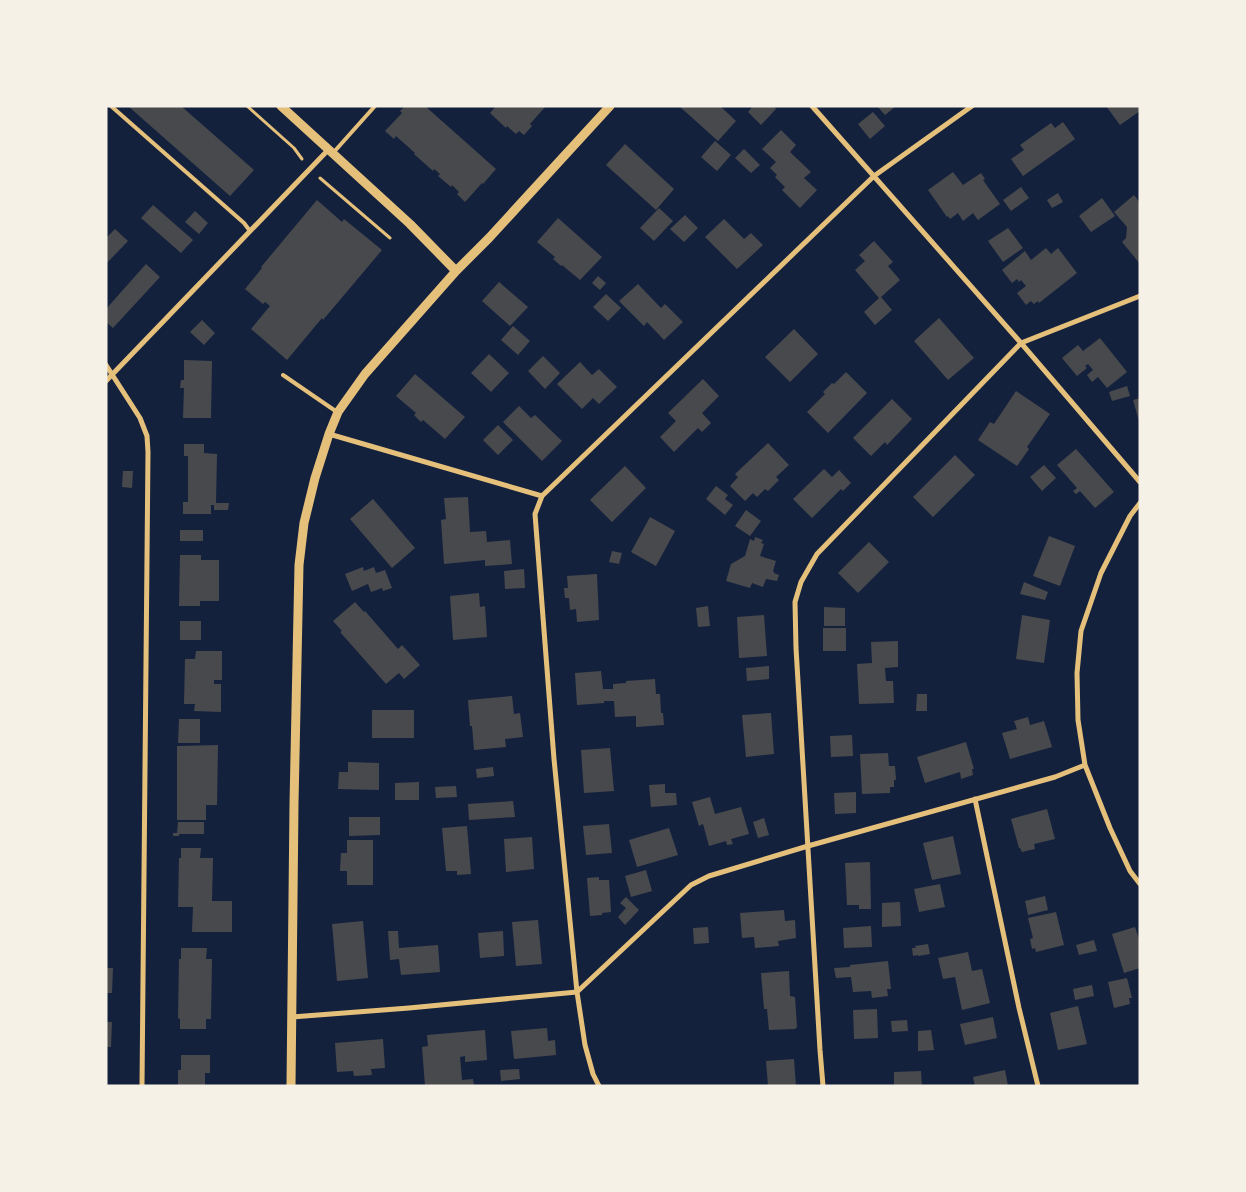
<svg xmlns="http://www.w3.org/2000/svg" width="1246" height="1192" viewBox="0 0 1246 1192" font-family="'Noto Serif',serif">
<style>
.building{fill:#48494c}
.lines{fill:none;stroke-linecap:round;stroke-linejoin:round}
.path{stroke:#e5c07b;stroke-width:3}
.service{stroke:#e5c07b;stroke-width:4}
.minor{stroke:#e5c07b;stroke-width:5}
.tertiary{stroke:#e5c07b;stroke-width:9}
</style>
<rect width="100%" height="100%" fill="#14213d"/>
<path class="building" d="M128,106H181L254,170L230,196Z
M405,106H425L496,169L483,184L482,183L465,202L457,194L459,192L452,185L451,187L438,176L440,174L434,169L433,171L414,154L415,153L396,136L394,139L385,131L402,113L400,111Z
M496,106L497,107L546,106L530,124L532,126L524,135L519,131L516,134L507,126L506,128L490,113Z
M679,106H720L736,121L718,141Z
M753,106H774L776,109L761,125L748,112Z
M877,106H896L885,115Z
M1106,106H1140V111L1120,125Z
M873,112L885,126L870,139L858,124Z
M1063,122L1075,139L1023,176L1011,159L1024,150L1020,145L1051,123L1055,128Z
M781,130L796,145L790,152L811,172L804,178L817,190L800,208L782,190L785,187L775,177L777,175L770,168L776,162L762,149Z
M715,141L731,155L717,171L701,157Z
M625,144L674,189L656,210L606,165Z
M744,149L760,165L751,173L735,158Z
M953,172L963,185L981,173L985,179L983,180L1000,204L978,220L973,213L963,221L958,213L950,219L948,216L947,217L928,190Z
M1021,187L1029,198L1011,211L1003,200Z
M1058,193L1063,202L1052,208L1047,200Z
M1134,195L1140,203V264L1122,242L1126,238L1127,227L1114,212Z
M1102,198L1115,216L1091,232L1079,216Z
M317,200L342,222L344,219L382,250L323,320L322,318L287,360L251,329L270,306L265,302L263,304L245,289L262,268L261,267Z
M153,205L193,240L181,253L141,218Z
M659,208L673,221L654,241L640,228Z
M195,211L208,223L199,234L185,222Z
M685,215L698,228L684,242L670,229Z
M558,218L602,257L580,280L562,265L561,266L553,259L555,257L537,242Z
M724,219L744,239L751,233L763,245L737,269L705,237Z
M1008,228L1023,248L1003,262L988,241Z
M115,229L128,241L106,264V238Z
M874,241L893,262L888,266L900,280L881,297L892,310L875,325L864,312L879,298L855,270L865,261L859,255Z
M1046,248L1051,254L1058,248L1077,273L1039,303L1038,301L1034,304L1031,301L1026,305L1017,293L1026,286L1021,280L1019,282L1017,279L1012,283L1002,270L1025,251L1031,260Z
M146,264L160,277L113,328L106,322V309Z
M598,276L606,283L600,290L592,283Z
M499,282L528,307L510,326L482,301Z
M638,284L661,308L665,304L683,322L664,340L647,322L644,326L619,301Z
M606,294L621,308L608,321L593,307Z
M939,318L974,358L948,380L914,341Z
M202,320L215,333L204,345L190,332Z
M513,326L530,341L518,355L501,340Z
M794,329L818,354L790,382L765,357Z
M1100,338L1127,372L1107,388L1098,377L1092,382L1087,375L1093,370L1088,364L1085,366L1087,368L1077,376L1062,358L1078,345L1083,351Z
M489,354L509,373L491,392L471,373Z
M543,356L560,373L545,389L528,371Z
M184,360L212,361L211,418H183L184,388H180L181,380H184Z
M580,362L592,375L599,369L617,387L599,404L593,398L582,409L557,384Z
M846,372L867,393L828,433L807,412L825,394L823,392L832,383L834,384Z
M415,374L465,417L445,439L423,420L421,422L414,415L416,413L396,396Z
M703,379L719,396L702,413L711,423L702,432L698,428L674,452L660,437L676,421L668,413Z
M1127,386L1130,396L1112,401L1109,392Z
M1016,391L1050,414L1027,447L1029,449L1017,466L978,440L990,422L994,424Z
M1140,398V421H1139L1133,400Z
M892,399L912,419L887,445L885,442L871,456L853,438Z
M519,406L531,418L535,415L562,441L542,461L503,422Z
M498,425L513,440L498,455L483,440Z
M768,443L789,465L776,477L779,480L768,491L765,489L757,497L753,493L745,501L730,486L738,477L735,474Z
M184,444H204V453L217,454L216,503H229L228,510H214V505H211V514H183V502H188V456H184Z
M1076,449L1114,492L1095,508L1080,491L1076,494L1073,491L1077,488L1057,465Z
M955,455L975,475L933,517L913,497Z
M1044,465L1056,478L1042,491L1030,477Z
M625,466L646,488L612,522L590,500Z
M824,469L832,477L839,470L851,483L843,491L841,489L812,518L793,499Z
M123,471H133L132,488L122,487Z
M716,486L728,495L725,499L733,505L725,515L706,499Z
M468,497L470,532L486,531L487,542L510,540L512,564L485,566V560L444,564L441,520L446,519L444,498Z
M373,499L415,548L392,568L350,519Z
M746,510L761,521L750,536L735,526Z
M650,517L675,531L656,566L631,552Z
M180,530H203V541H180Z
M1049,536L1075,546L1060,586L1033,576Z
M755,537L763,540L761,543L764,544L760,556L776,561L773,571L774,572V573L779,575L777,581L766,579L763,587L752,583L750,588L726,581L731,564L745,556L750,539L754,541Z
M869,542L889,562L858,593L838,573Z
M612,551L622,553L619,564L609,562Z
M180,555H201V560H219V601H200V606H179Z
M363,567L364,571L374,567L376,573L385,570L392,588L383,591L382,588L371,592L368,584L352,591L345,574Z
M524,569L525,588L505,589L504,571Z
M597,574L599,620L577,622L576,609L570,610L569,598H565L564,588H568L567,576Z
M1024,582L1048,592L1045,600L1020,594Z
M479,593L480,607L485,606L487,637L453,640L450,596Z
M355,602L364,612L365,611L398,649L402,645L420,665L404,679L399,673L386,684L340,632L342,631L333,621Z
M708,606L710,626L698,627L696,608Z
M824,607L845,608V626H824Z
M764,615L767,656L739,658L737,617Z
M1022,615L1050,620L1044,663L1016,659Z
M180,621H201V640H180Z
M823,628H846V651H823Z
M898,641V667L885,668L886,681H893L894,703L859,704L857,664L872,663L871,642Z
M196,651H222V680H214V684H221V712L194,711L195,704H184L185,659H195Z
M769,666V679L747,681L746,668Z
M601,671L603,689H613V684L626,683V681L655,679L656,694H660L661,713H663L664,725L636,727V716L615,717L614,701H604V703L577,705L575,673Z
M917,694H927V711H916Z
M512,696L514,714L520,713L523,737L505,739L506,747L474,750L472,726H470L468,700Z
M372,710H414V738H372Z
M771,713L774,754L746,757L742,715Z
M1028,717L1030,725L1044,721L1052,747L1010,759L1002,733L1017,729L1014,721Z
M179,719H200V743H178Z
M852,735L853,756L831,757L830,736Z
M966,742L974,769H972L973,775L961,779L960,772L925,783L917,757Z
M218,745L217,805H206V820H177V746Z
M610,748L614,791L584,793L581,750Z
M888,753L889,766H895L896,780H894V787H890V793L862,794L860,754Z
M348,762L379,763V790L338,789L339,772H348Z
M493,767L494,776L477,778L476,769Z
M419,782V800H395V783Z
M665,784V793H676L677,805L651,807L649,785Z
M456,786L457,797L436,798L435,787Z
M856,792V813L835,814L834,793Z
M710,797L715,814L741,807L749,834L731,839L733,844L727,845L726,841L709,846L703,824L699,826L692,802Z
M513,801L515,817L469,820L468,804Z
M1047,809L1055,839L1034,844L1035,849L1022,852L1020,848H1019L1011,819Z
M349,817H380V835L349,836Z
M764,818L769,835L758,838L753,822Z
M178,822H204V834H179V836H173V833H177Z
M609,824L612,853L586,855L583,826Z
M467,826L471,874L457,875V871H446L442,828Z
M669,828L678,855L637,867L629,840Z
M953,836L961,874L932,880L923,843Z
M532,837L534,869L506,872L504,839Z
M347,840H373V885H347V871H340L341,853H347Z
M181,848H201L200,858H213L212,901H232V932H192L193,907H178L179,858H181Z
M870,862L871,909H859V905H847L845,863Z
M646,870L652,891L631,897L625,876Z
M599,877V880H609L611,912L602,913V915L590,916L587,878Z
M940,884L945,907L919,912L914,889Z
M1045,896L1048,910L1028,915L1025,901Z
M626,897L639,910L625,925L618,917L626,908L620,903Z
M900,902L901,926L882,927V903Z
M784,910L785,921L795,920L796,938L778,941L779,946L755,948L754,937L742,938L740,913Z
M1056,912L1064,945L1036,952L1035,948L1032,949L1030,939L1033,938L1028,918Z
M538,920L542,964L516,966L512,922Z
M363,921L368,978L337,981L332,924Z
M871,926L872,947L844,948L843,928Z
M708,927L709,943L694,944L693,928Z
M1135,927L1140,942V968L1124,973L1112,934Z
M388,931H398L399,948L438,945L440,972L401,975L399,959L390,960Z
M503,931L504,956L480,958L478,933Z
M1094,940L1097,951L1079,955L1076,945Z
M928,944L930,954L918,956V955L913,956L912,948H916L915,946Z
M181,948H207L206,959H212L211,1019H206V1029H180V1019L178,1018L179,959H181Z
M968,952L972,971L982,969L990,1003L962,1010L955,977L943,979L938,958Z
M888,961L891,989H887L888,996L872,998L871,991L853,992L851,977L836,978L834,968L850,967V965Z
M106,968H113L112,993H106Z
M789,971L790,996L795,997L797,1027L795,1029L770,1030H769L767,1009H764L761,973Z
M1127,978L1132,998H1129L1130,1004L1114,1008L1108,982Z
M1092,985L1094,996L1075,1000L1073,989Z
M1078,1006L1087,1044L1058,1050L1050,1013Z
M877,1009L878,1038L854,1039L853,1010Z
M993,1017L997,1038L965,1045L960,1024Z
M907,1020L908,1031L892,1032L891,1021Z
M106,1022H112L111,1047H106Z
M547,1028L548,1041L555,1040L556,1055L514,1059L511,1031Z
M485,1030L487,1060L465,1062V1056L460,1057L462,1080L473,1079L474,1086H425L422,1047L428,1046L427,1035Z
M931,1030L934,1050L918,1051V1031Z
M383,1039L385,1068L371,1069L372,1075L354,1076L353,1071L337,1072L335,1043Z
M181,1055H210V1073H205V1086H178V1070H181Z
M794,1059L796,1086H768L766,1061Z
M519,1069L520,1079L501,1081L500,1070Z
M1005,1070L1008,1086H975L973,1077Z
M921,1071L922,1086H894V1072Z"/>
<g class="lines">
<path class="path" d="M247,106L294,148L302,159
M320,178L390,238"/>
<path class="service" d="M111,106L244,223L250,231
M333,153L375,106
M283,375L337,412"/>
<path class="minor" d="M812,106L1021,343L1140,482
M106,365L140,418L147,436L148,452L142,1086
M106,381L329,149
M329,434L542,496
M1140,503L1130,516L1101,573L1081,631L1077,673L1078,720L1085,765L1110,828L1130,871L1140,884
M975,799L1019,1008L1038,1086
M292,1017L409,1008L577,992L691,885L709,876L808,846L1055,777L1085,765
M599,1086L593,1074L585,1045L577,992L554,759L535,514L542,496L874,176L972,106
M823,1086L820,1050L796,648L795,602L801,582L817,554L1021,343L1140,296"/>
<path class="tertiary" d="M281,106L410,224L456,271
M291,1086L294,804L299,565L304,523L315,478L329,434L338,412L365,374L456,271L489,238L610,106"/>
</g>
<rect width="1246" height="1192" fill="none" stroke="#f6f1e7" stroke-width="215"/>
</svg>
